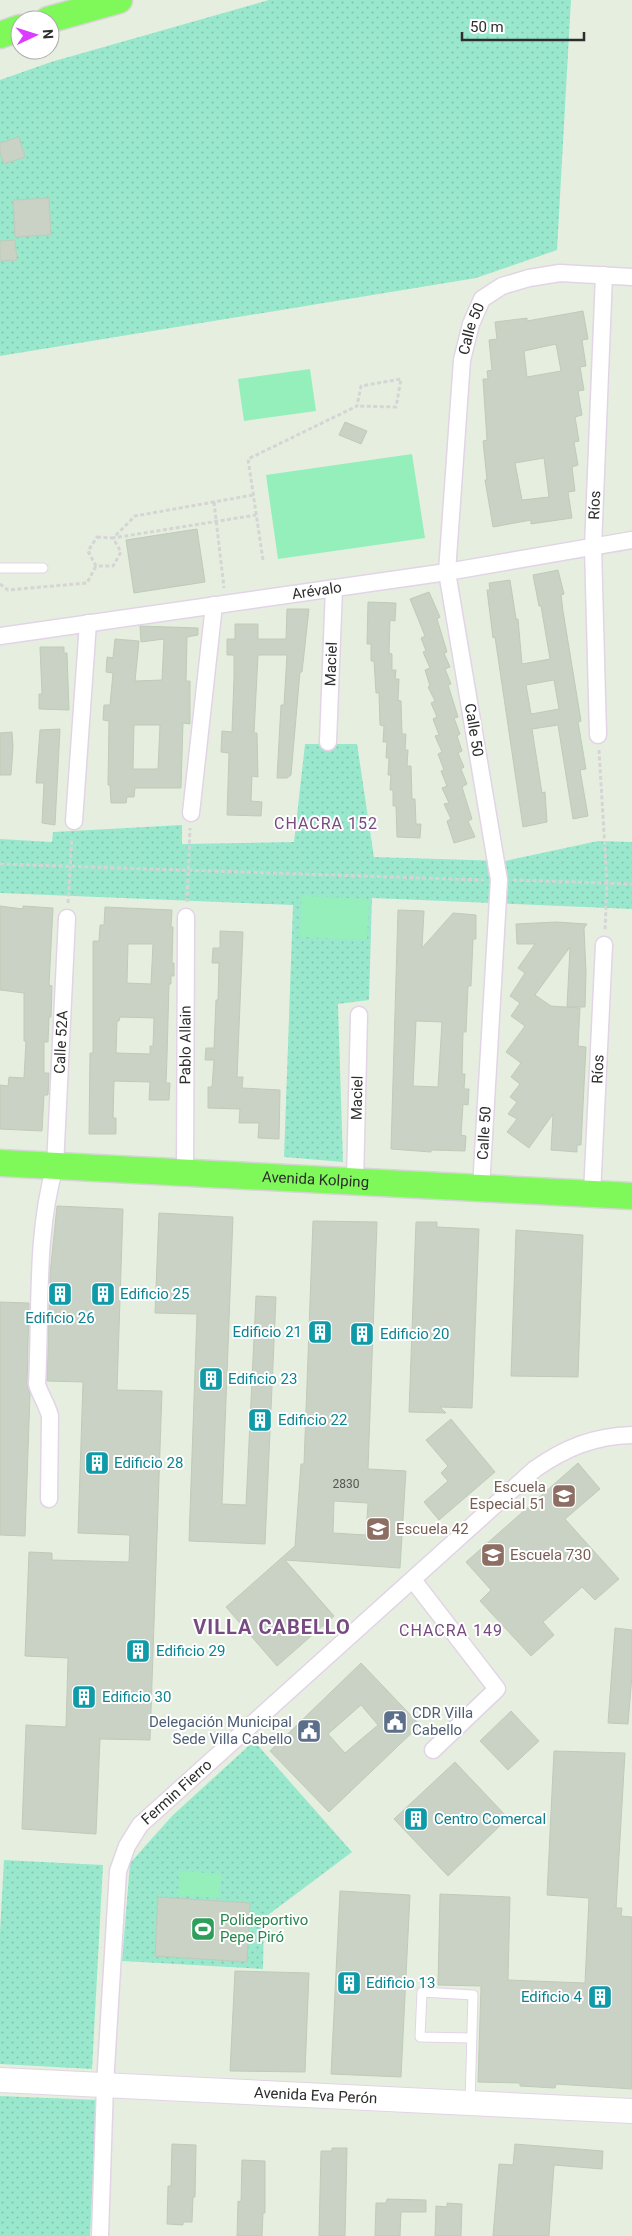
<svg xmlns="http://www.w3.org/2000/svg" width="632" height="2236" viewBox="0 0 632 2236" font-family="Roboto,sans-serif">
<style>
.green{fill:url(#green-dots)}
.pitch{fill:#94efbb}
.building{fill:#c9d2c4;stroke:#bfcbb8;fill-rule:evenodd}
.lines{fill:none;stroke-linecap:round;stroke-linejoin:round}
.lane-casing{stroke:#e2d4e6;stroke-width:11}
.street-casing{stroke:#e2d4e6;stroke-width:19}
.secondary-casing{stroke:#e2d4e6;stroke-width:26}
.primary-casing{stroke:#d5d5d5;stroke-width:29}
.path{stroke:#d5d5d5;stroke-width:3;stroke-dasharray:4 2.5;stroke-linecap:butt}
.lane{stroke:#fff;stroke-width:9}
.street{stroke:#fff;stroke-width:16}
.secondary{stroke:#fff;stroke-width:24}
.primary{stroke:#7ff85a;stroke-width:26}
.labels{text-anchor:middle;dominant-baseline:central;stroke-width:4;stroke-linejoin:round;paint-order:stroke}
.number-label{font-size:12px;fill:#545653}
.street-label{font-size:15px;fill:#2d2d2d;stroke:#fff}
.culture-label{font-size:15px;fill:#0d838f;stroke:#fff;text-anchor:start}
.education-label{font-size:15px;fill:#785e54;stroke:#fff;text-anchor:start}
.service-label{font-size:15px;fill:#4e5e75;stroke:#fff;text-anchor:start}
.leisure-label{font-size:15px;fill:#27864d;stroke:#fff;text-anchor:start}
.neighbourhood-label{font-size:16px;letter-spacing:1px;fill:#774a81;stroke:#fff}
.district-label{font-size:20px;font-weight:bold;letter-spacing:1px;fill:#774a81;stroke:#fff}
</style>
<defs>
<pattern id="green-dots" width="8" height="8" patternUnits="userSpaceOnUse" patternTransform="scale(1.25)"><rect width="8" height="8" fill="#99e8cd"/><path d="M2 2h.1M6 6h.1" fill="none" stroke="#84c7b0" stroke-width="1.8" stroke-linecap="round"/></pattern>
</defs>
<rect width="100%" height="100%" fill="#e6efdf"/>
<path class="green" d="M269,0H571L557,250L476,278L0,356V80L51,62Z
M305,744H357L374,857L505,861L598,841L632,842V909L372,898L369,1000L338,1004L343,1162L284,1157L293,905L0,893V839L52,842L53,832L182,825V844L294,842Z
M254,1741L352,1852L264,1918L263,1969L122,1961L130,1863L173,1815Z
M4,1860L103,1865L92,2069L0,2064V1932Z
M0,2096L97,2100L90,2236H0Z"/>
<path class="pitch" d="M310,369L316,411L244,421L238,379Z
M412,454L425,538L278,559L266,475Z
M302,896L369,899L367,940L300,937Z
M180,1871L221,1874L219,1898L178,1895Z"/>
<path class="building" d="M19,137L25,157L4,164L0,153V143Z
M49,198L51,235L15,237L13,200Z
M15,240L17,260L0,261V241Z
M583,311L588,339L582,340L586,366L580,367L584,390L578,391L582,415L575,417L579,441L574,442L578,465L572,467L575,491L568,492L572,518L531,524V520L493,527L485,480H487L483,441L487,440L483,379H488L487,371L492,370L489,340L497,339L495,322L527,318V321ZM556,344L561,371L527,377L524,351ZM544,458L549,497L522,500L515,463Z
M345,422L367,431L361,444L339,435Z
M197,529L205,582L134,593L126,540Z
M558,570L564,594L561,595L563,611L581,721L578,722L586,769L580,770L588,816L573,819L558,725L532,729L542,793L545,792L547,822L523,827L495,637L493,638L487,590H490L489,583L510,580L516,619H518L522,664L550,659L541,606H539L533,575ZM554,680L559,709L531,714L526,685Z
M429,592L440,617L437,619L447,652L444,653L450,667L445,669L451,684L448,685L458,717L454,718L460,734L457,736L462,751L458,753L464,767L461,769L467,784L462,787L472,819L468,821L475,837L454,843L447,821L451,819L444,804L449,803L442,788L447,786L441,771L444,770L438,754L442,752L435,736L439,735L433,719L437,717L431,703L435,701L428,687L430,686L425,670L430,668L423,652L426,651L421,638L425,636L410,599Z
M368,602L396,603L395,621L390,620L389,653L392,654V670H396L395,679H399L398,700L401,701L402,734H406L405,750H408L407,766H411L412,799H415L416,824H421L420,838L397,837L396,806H393V790H390L391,775H388L389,758H386L387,742H383L384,726L380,725L379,693H376L374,661H371V644H367Z
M287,609H309L302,672H300L291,775L287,778H277L281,705H284L287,655H258L254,733H257L258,777L252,776L251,801L262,802L261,816L227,815L229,753L221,752L222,731L232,732L234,678V655H227V639H235V624H258V639H286Z
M140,626L198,628V635L187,637L186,681H190V724L183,723L181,788H135L134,797H127L126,803H111L110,785H108L109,721L103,720L104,705H110L113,673L106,672L107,657L113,658L115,639L139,641L135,681L162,680L164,639L141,642ZM134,725H160L158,769H133Z
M40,647H64V653H67L69,710L39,709V694H42Z
M60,729L55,825L42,823L44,783H36L40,730Z
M12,732L13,747L11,775H0V733Z
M0,906L23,909V906L53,908L49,985L52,986L51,1017H49L48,1042H44V1073H49L48,1095H44L42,1131L0,1129V1085L8,1086L9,1077L24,1078L26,1041H24V993L0,990Z
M105,907L172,910L171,927H173L172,963H174V976H171V984H169L167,1057L166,1083H170L169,1100H149L150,1082L114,1081L113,1118H116V1134H89L90,1053H93V941H99L100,925H104ZM128,944H153L151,984L127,983ZM120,1017L154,1018L153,1046H150V1054L116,1053L117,1021H119Z
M398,910L424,911L422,948L453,913L476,915V939H473L471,986H468L466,1032H463L462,1074H465L464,1089H469L468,1105L463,1104L461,1135L466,1136L465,1151L431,1150V1152L391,1149ZM416,1021L442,1022L438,1087L413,1086Z
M556,922L587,924L584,928L586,972L585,1007H567L570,947L535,995L551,1006L580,1008L578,1046L586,1047L581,1145H577V1152L551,1150L553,1114L529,1148L507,1132L517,1119L508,1114L517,1102L510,1097L520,1084L511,1077L521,1063L506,1052L525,1026L511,1016L520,1003L510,996L525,973L518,968L535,944H517L516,924Z
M220,931L243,932L237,1077H243L242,1088L280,1090L279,1139L258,1138L259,1123H239L240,1109L208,1108V1087H212L214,1060H205L206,1048H214L216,1000H218L219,963H212L213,948H220Z
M57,1206L123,1209L117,1390L162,1391L150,1740L100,1739L96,1834L22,1829L26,1725L66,1727L68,1658L25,1656L29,1552L52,1553V1560L129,1562L130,1535L78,1533L83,1382L47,1381L50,1274Z
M159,1213L233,1217L222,1504L246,1505L256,1296L276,1297L265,1544L189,1541L197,1314L155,1313Z
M313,1221L377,1222L368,1469L406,1471L400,1568L285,1560L334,1616L277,1666L226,1607L295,1546L301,1464H304ZM334,1501L368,1503L366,1535L333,1533Z
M416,1222H437V1227L479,1229L472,1408L440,1407L446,1413L409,1412Z
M516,1230L583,1235L578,1377L511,1376Z
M0,1302L29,1303L27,1384L30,1394L25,1536L0,1535Z
M451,1419L495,1472L439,1520L424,1502L448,1481L441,1473L448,1466L426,1440Z
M578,1463L600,1489L565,1519L619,1579L595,1600L582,1587L543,1622L554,1635L531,1656L480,1601L491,1590L466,1562Z
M615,1628L632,1630V1675L628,1724L608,1723Z
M361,1663L420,1725L329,1812L270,1751ZM361,1705L378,1725L345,1753L328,1734Z
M511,1711L539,1741L508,1770L480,1741Z
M554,1751L625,1753L616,1908H622L621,1916L632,1917V2089L556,2084L555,2088L520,2086V2083L478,2082L481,1986L438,1985L440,1894L510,1897L508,1980L585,1983L589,1898L547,1895Z
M455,1762L508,1818L448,1876L394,1819Z
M340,1891L410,1895L401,2077L331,2074Z
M158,1897L250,1903L247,1962L155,1956Z
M235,1971L309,1973L305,2072L230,2071Z
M172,2144L196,2145L195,2197H193L192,2222H183V2225L167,2224L168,2186H171Z
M515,2144L603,2151L602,2169L554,2165L549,2236H493L499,2164L513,2165Z
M332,2148H347L345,2236H319L321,2151H332Z
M242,2160L265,2161V2213H263L262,2236H237L238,2201L241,2202Z
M387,2199L426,2200V2212H401L400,2236H375L376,2203H386Z
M447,2203L462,2204L461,2236H435L436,2206L447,2207Z"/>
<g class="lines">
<defs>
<path id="lane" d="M0,568H43
M470,2103L473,1995L422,1992L420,2037L472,2038"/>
<g id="street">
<path id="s1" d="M0,636L447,572L632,540"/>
<path id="s2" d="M598,735L593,547L604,275"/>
<path id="s3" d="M328,742L334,588"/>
<path d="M191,813L214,605"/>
<path d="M74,821L88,623"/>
<path id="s4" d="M185,1173L186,917"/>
<path id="s5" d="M355,1182L359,1015"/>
<path id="s6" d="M481,1188L499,880L447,572L462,360L471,324L482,299L502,286L529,278L560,273L632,277"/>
<path id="s7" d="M592,1194L604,945"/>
<path id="s8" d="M49,1499L50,1416C47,1404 40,1395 37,1384C41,1311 35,1236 55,1166L67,918"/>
<path d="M413,1580L497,1689L433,1750"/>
<path id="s9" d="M100,2236L105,2085L118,1871L127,1846L140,1825L535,1469C565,1448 594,1436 632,1435"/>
</g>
<g id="secondary">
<path id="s10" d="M0,2080L632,2111"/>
</g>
<g id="primary">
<path d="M48,20L119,0"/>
<path d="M0,35L20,28"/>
<path id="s11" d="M0,1163L632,1196"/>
</g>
</defs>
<use href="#lane" class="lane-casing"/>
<use href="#street" class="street-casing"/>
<use href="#secondary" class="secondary-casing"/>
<use href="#primary" class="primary-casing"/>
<path class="path" d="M253,495L135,516L113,538L256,515
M214,502L224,588
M97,537L113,538L121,552L113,566H96L88,551Z
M263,560L248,459L357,406L361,386L401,379L396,407L357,406
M0,584L8,590L87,583L96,566
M599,750L607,883L605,931
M0,864L484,880
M513,880L632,884
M187,902L190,828
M68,903L72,837"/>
<use href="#lane" class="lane"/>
<use href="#street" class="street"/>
<use href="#secondary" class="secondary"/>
<use href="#primary" class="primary"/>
</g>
<defs>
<symbol id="building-square" viewBox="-11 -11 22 22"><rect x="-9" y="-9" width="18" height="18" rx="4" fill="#0f9aa8" stroke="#fff"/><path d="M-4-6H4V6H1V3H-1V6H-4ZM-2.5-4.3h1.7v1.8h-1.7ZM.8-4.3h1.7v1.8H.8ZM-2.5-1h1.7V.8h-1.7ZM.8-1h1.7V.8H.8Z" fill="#fff"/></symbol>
<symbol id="school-square" viewBox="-11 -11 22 22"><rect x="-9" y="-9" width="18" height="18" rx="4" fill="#8d6e63" stroke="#fff"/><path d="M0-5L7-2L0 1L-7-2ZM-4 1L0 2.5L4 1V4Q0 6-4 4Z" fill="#fff"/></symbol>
<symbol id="civic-square" viewBox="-11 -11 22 22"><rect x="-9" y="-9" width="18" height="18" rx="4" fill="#5c6f8a" stroke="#fff"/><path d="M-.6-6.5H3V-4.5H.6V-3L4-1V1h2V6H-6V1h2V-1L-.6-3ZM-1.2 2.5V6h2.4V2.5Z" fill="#fff"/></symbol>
<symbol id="stadium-square" viewBox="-11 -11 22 22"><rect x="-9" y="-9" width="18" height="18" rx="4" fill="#2e9e5b" stroke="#fff"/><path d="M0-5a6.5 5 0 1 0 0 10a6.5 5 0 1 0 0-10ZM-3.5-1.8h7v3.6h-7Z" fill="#fff"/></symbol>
</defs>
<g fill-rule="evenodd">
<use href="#building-square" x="46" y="1280" width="28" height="28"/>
<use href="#building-square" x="89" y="1280" width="28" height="28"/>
<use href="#building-square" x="306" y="1318" width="28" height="28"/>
<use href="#building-square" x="348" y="1320" width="28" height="28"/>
<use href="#building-square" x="197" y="1365" width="28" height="28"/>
<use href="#building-square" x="246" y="1406" width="28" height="28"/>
<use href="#building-square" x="83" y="1449" width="28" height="28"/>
<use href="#school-square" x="550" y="1482" width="28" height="28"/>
<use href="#school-square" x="364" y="1515" width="28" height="28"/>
<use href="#school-square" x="479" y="1541" width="28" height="28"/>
<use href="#building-square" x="124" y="1637" width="28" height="28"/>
<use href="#building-square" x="70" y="1683" width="28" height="28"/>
<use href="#civic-square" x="381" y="1708" width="28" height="28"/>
<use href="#civic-square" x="295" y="1717" width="28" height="28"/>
<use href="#building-square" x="402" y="1805" width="28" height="28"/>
<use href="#stadium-square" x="189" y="1915" width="28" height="28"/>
<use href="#building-square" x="335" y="1969" width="28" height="28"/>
<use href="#building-square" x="586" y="1983" width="28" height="28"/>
</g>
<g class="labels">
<g class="number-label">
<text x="346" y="1484">2830</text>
</g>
<g class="street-label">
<text stroke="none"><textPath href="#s6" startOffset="866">Calle 50</textPath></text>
<text stroke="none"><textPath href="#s2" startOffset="230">Ríos</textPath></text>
<text stroke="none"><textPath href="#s1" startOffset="320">Arévalo</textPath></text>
<text stroke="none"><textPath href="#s3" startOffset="78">Maciel</textPath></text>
<text transform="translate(474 730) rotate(81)">Calle 50</text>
<text stroke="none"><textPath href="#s8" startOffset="461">Calle 52A</textPath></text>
<text stroke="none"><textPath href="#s4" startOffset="128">Pablo Allain</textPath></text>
<text stroke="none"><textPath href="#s7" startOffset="125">Ríos</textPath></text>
<text stroke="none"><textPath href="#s5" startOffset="84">Maciel</textPath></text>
<text stroke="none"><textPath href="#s6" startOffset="55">Calle 50</textPath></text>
<text stroke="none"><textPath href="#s11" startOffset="316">Avenida Kolping</textPath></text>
<text stroke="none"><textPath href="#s9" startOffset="466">Fermin Fierro</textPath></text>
<text stroke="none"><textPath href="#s10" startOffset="316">Avenida Eva Perón</textPath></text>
</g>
<g class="culture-label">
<text x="120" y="1294">Edificio 25</text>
<text x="60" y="1318" text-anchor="middle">Edificio 26</text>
<text x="302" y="1332" text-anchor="end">Edificio 21</text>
<text x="380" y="1334">Edificio 20</text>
<text x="228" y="1379">Edificio 23</text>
<text x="278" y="1420">Edificio 22</text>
<text x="114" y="1463">Edificio 28</text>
<text x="156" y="1651">Edificio 29</text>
<text x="102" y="1697">Edificio 30</text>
<text x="434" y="1819">Centro Comercal</text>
<text x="366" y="1983">Edificio 13</text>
<text x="582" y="1997" text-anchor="end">Edificio 4</text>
</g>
<g class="education-label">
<text x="546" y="1487" text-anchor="end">Escuela<tspan x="546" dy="17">Especial 51</tspan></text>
<text x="396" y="1529">Escuela 42</text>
<text x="510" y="1555">Escuela 730</text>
</g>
<g class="service-label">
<text x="412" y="1713">CDR Villa<tspan x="412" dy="17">Cabello</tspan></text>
<text x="292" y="1722" text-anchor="end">Delegación Municipal<tspan x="292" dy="17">Sede Villa Cabello</tspan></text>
</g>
<g class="leisure-label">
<text x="220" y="1920">Polideportivo<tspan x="220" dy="17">Pepe Piró</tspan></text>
</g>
<g class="neighbourhood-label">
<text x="326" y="823">CHACRA 152</text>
<text x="451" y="1630">CHACRA 149</text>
</g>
<g class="district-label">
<text x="272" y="1627">VILLA CABELLO</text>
</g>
</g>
<g transform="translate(35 35) rotate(86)"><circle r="24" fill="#ffffff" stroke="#ababab"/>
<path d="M0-4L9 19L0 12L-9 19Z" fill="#db3cff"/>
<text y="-8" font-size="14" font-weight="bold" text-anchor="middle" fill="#2d2d2d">N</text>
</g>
<path d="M462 32v8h122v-8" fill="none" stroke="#2d2d2d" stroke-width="2.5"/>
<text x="470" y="32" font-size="15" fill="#2d2d2d" stroke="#ffffff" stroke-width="4" paint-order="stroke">50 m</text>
</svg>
